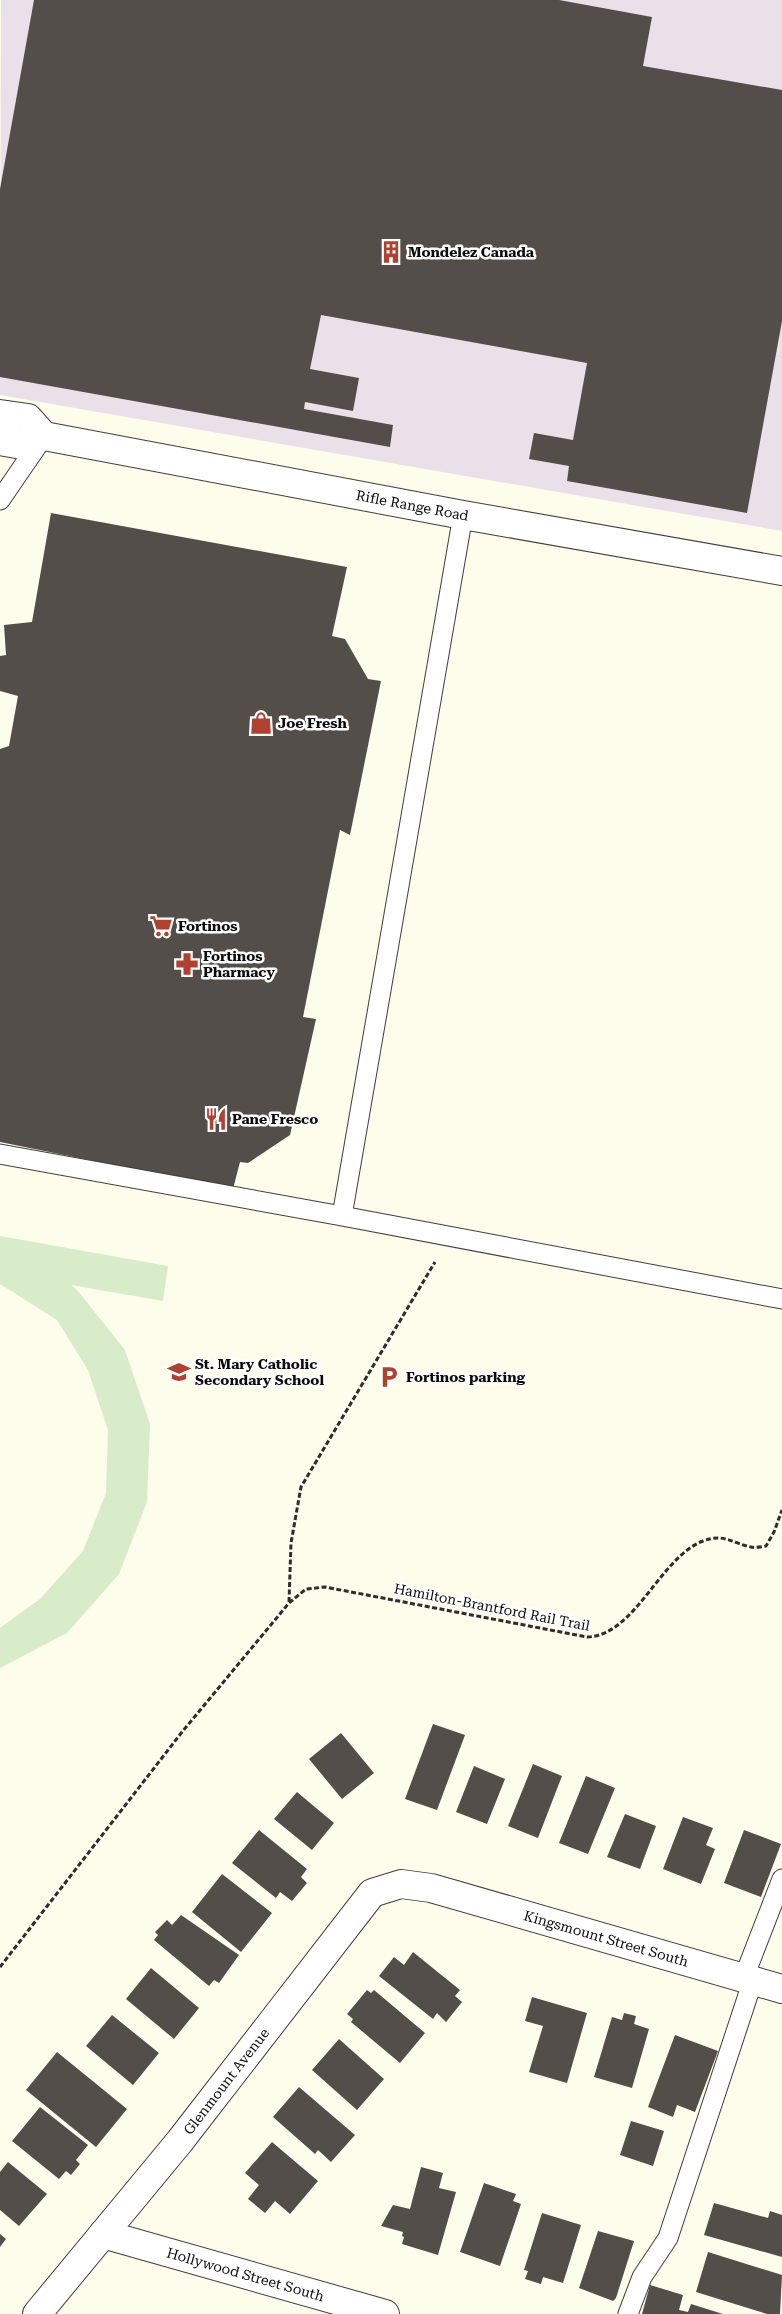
<svg xmlns="http://www.w3.org/2000/svg" width="782" height="2314" viewBox="0 0 782 2314" font-family="'Roboto Serif',serif">
<style>
.industrial{fill:#eae0e9}
.pitch{fill:#d9ecc9}
.building{fill:#534e49}
.lines{fill:none;stroke-linecap:round;stroke-linejoin:round}
.lane-casing{stroke:#3e3e3e;stroke-width:21}
.street-casing{stroke:#3e3e3e;stroke-width:30}
.path{stroke:#2d2d2d;stroke-width:3;stroke-dasharray:5 2.5;stroke-linecap:butt}
.lane{stroke:#fff;stroke-width:19}
.street{stroke:#fff;stroke-width:28}
.labels{text-anchor:middle;dominant-baseline:central;stroke-width:5;stroke-linejoin:round;paint-order:stroke}
.poi-label{font-size:14px;font-weight:bold;fill:#0b0b0b;stroke:#fff;text-anchor:start}
.street-label{font-size:14px;fill:#0b0b0b;stroke:#fff}
</style>
<rect width="100%" height="100%" fill="#fdfdeb"/>
<path class="industrial" d="M1,0H782V531L0,395Z"/>
<path class="pitch" d="M0,1236L168,1266L163,1301L71,1285L78,1291L125,1350L150,1424L147,1502L119,1574L67,1633L0,1668V1628L40,1599L83,1551L106,1493L108,1430L88,1370L57,1320L0,1284Z"/>
<path class="building" d="M34,0H559L652,17L643,66L782,90V321L747,513L567,481L569,466L529,459L534,433L573,440L587,363L321,315L310,369L359,378L353,411L305,402L304,409L393,425L390,447L0,377V189Z
M51,513L347,567L332,636L345,639L368,679L381,681L350,835L340,830L303,1017L316,1019L290,1135L248,1163L240,1162L233,1189L0,1142V749L9,746L18,696L0,691V656L6,655L4,625L32,622Z
M433,1724L465,1735L437,1810L405,1799Z
M341,1733L374,1773L342,1799L309,1759Z
M533,1764L562,1776L538,1838L508,1826Z
M474,1766L505,1779L487,1824L456,1812Z
M586,1776L615,1788L588,1854L559,1843Z
M297,1792L334,1823L312,1850L274,1819Z
M625,1814L656,1826L640,1869L607,1857Z
M683,1817L713,1828L706,1845L715,1849L701,1884L663,1869Z
M259,1830L307,1869L301,1877L307,1883L292,1901L280,1892L276,1898L232,1863Z
M744,1830L781,1844L761,1897L724,1883Z
M222,1874L272,1913L241,1952L192,1912Z
M181,1915L239,1955L219,1983L214,1980L209,1986L154,1940L158,1935L155,1932L167,1920L172,1925Z
M413,1952L460,1990L455,1996L462,2002L446,2022L437,2013L433,2019L379,1976L394,1957L404,1965Z
M151,1968L199,2008L174,2039L126,1999Z
M367,1990L371,1993L374,1990L425,2033L400,2063L351,2022L353,2019L347,2014Z
M532,1997L587,2013L567,2083L529,2072L543,2026L525,2021Z
M624,2013L636,2016L634,2024L649,2029L632,2088L594,2077L612,2017L622,2020Z
M112,2015L159,2053L133,2085L86,2046Z
M675,2035L718,2051L695,2112L677,2105L673,2117L648,2107Z
M339,2039L384,2079L357,2110L312,2070Z
M57,2052L127,2109L96,2147L26,2090Z
M299,2087L355,2135L331,2162L318,2150L315,2154L273,2117Z
M40,2107L88,2145L76,2160L80,2164L71,2175L66,2171L59,2179L12,2141Z
M631,2121L664,2131L653,2166L620,2155Z
M272,2142L318,2181L290,2214L275,2201L265,2213L248,2199L259,2185L245,2173Z
M8,2162L47,2194L19,2226L0,2210V2172Z
M421,2167L443,2173L439,2188L456,2192L438,2255L402,2244L404,2237L402,2236L403,2232L381,2226L393,2205L410,2209Z
M484,2183L516,2194L513,2201L521,2204L500,2266L460,2252Z
M714,2203L768,2218L770,2211L782,2215V2257L704,2235Z
M542,2213L581,2225L563,2283L543,2277L541,2284L525,2279L528,2271L524,2270Z
M598,2231L634,2241L616,2298L613,2301L579,2288Z
M0,2234L6,2239L0,2247Z
M708,2252L782,2275L780,2314H767L696,2292Z
M650,2285L683,2295L679,2310L688,2312L691,2304L723,2314H642Z"/>
<g class="lines">
<defs>
<path id="lane" d="M0,500L44,436
M463,515L342,1216L782,1299
M0,1154L342,1216
M744,1977L782,1879
M628,2314L642,2277L668,2238L753,1980"/>
<g id="street">
<path d="M0,414L28,418L44,436"/>
<path id="s1" d="M0,441L22,445L44,436L463,515L782,571"/>
<path id="s2" d="M103,2234L385,2314"/>
<path id="s3" d="M37,2314L180,2141L372,1893L401,1884L431,1888L782,1989"/>
</g>
</defs>
<use href="#lane" class="lane-casing"/>
<use href="#street" class="street-casing"/>
<path class="path" d="M289,1602L291,1543L301,1487L435,1262
M0,1967L182,1732L289,1603L306,1589L325,1587L587,1637C635,1636 660,1557 703,1541C724,1533 732,1543 751,1547C755,1548 761,1547 766,1546L774,1532L782,1510"/>
<use href="#lane" class="lane"/>
<use href="#street" class="street"/>
</g>
<defs>
<symbol id="building-bare" viewBox="-9 -9 18 18"><path d="M-4-6H4V6H1V3H-1V6H-4ZM-2.5-4.3h1.7v1.8h-1.7ZM.8-4.3h1.7v1.8H.8ZM-2.5-1h1.7V.8h-1.7ZM.8-1h1.7V.8H.8Z" fill="#ae4230" stroke="#fff" stroke-width="2.5" paint-order="stroke"/></symbol>
<symbol id="shop-bare" viewBox="-9 -9 18 18"><path d="M-5-2.5h2.3a2.7 3.5 0 0 1 5.4 0H5L5.5 6h-11ZM-1.5-2.5h3a1.5 2.3 0 0 0-3 0Z" fill="#ae4230" stroke="#fff" stroke-width="2.5" paint-order="stroke"/></symbol>
<symbol id="supermarket-bare" viewBox="-9 -9 18 18"><path d="M-6-5.5h2.5l.6 2H6L4.5 2H-2.5L-4.4-4H-6ZM-1.5 3.2a1.3 1.3 0 1 0 .1 0ZM3 3.2a1.3 1.3 0 1 0 .1 0Z" fill="#ae4230" stroke="#fff" stroke-width="2.5" paint-order="stroke"/></symbol>
<symbol id="pharmacy-bare" viewBox="-9 -9 18 18"><path d="M-2-6h4v4h4v4h-4v4h-4v-4h-4v-4h4Z" fill="#ae4230" stroke="#fff" stroke-width="2.5" paint-order="stroke"/></symbol>
<symbol id="restaurant-bare" viewBox="-9 -9 18 18"><path d="M-5-6h1v4h1v-4h1v4h1v-4h1v5L-1.5 .5V6h-2V.5L-5-1ZM5-6V6H3V1.5H1.5Q1.5-4 5-6Z" fill="#ae4230" stroke="#fff" stroke-width="2.5" paint-order="stroke"/></symbol>
<symbol id="school-bare" viewBox="-9 -9 18 18"><path d="M0-5L7-2L0 1L-7-2ZM-4 1L0 2.5L4 1V4Q0 6-4 4Z" fill="#ae4230" stroke="#fff" stroke-width="2.5" paint-order="stroke"/></symbol>
<symbol id="parking-bare" viewBox="-9 -9 18 18"><path d="M-3.5-5.5H1a3.5 3.5 0 0 1 0 7H-1V5.5H-3.5ZM-1-3.4V-.6H.8a1.4 1.4 0 0 0 0-2.8Z" fill="#ae4230" stroke="#fff" stroke-width="2.5" paint-order="stroke"/></symbol>
</defs>
<g fill-rule="evenodd">
<use href="#building-bare" x="375" y="236" width="32" height="32"/>
<use href="#shop-bare" x="245" y="707" width="32" height="32"/>
<use href="#supermarket-bare" x="145" y="910" width="32" height="32"/>
<use href="#pharmacy-bare" x="171" y="948" width="32" height="32"/>
<use href="#restaurant-bare" x="200" y="1103" width="32" height="32"/>
<use href="#school-bare" x="163" y="1356" width="32" height="32"/>
<use href="#parking-bare" x="373" y="1361" width="32" height="32"/>
</g>
<g class="labels">
<g class="poi-label">
<text x="408" y="252">Mondelez Canada</text>
<text x="278" y="723">Joe Fresh</text>
<text x="178" y="926">Fortinos</text>
<text x="203" y="956">Fortinos<tspan x="203" dy="16">Pharmacy</tspan></text>
<text x="232" y="1119">Pane Fresco</text>
<text x="195" y="1364">St. Mary Catholic<tspan x="195" dy="16">Secondary School</tspan></text>
<text x="406" y="1377">Fortinos parking</text>
</g>
<g class="street-label">
<text stroke="none"><textPath href="#s1" startOffset="421">Rifle Range Road</textPath></text>
<text transform="translate(492 1607) rotate(11)">Hamilton-Brantford Rail Trail</text>
<text stroke="none"><textPath href="#s3" startOffset="781">Kingsmount Street South</textPath></text>
<text stroke="none"><textPath href="#s3" startOffset="300">Glenmount Avenue</textPath></text>
<text stroke="none"><textPath href="#s2" startOffset="148">Hollywood Street South</textPath></text>
</g>
</g>
</svg>
